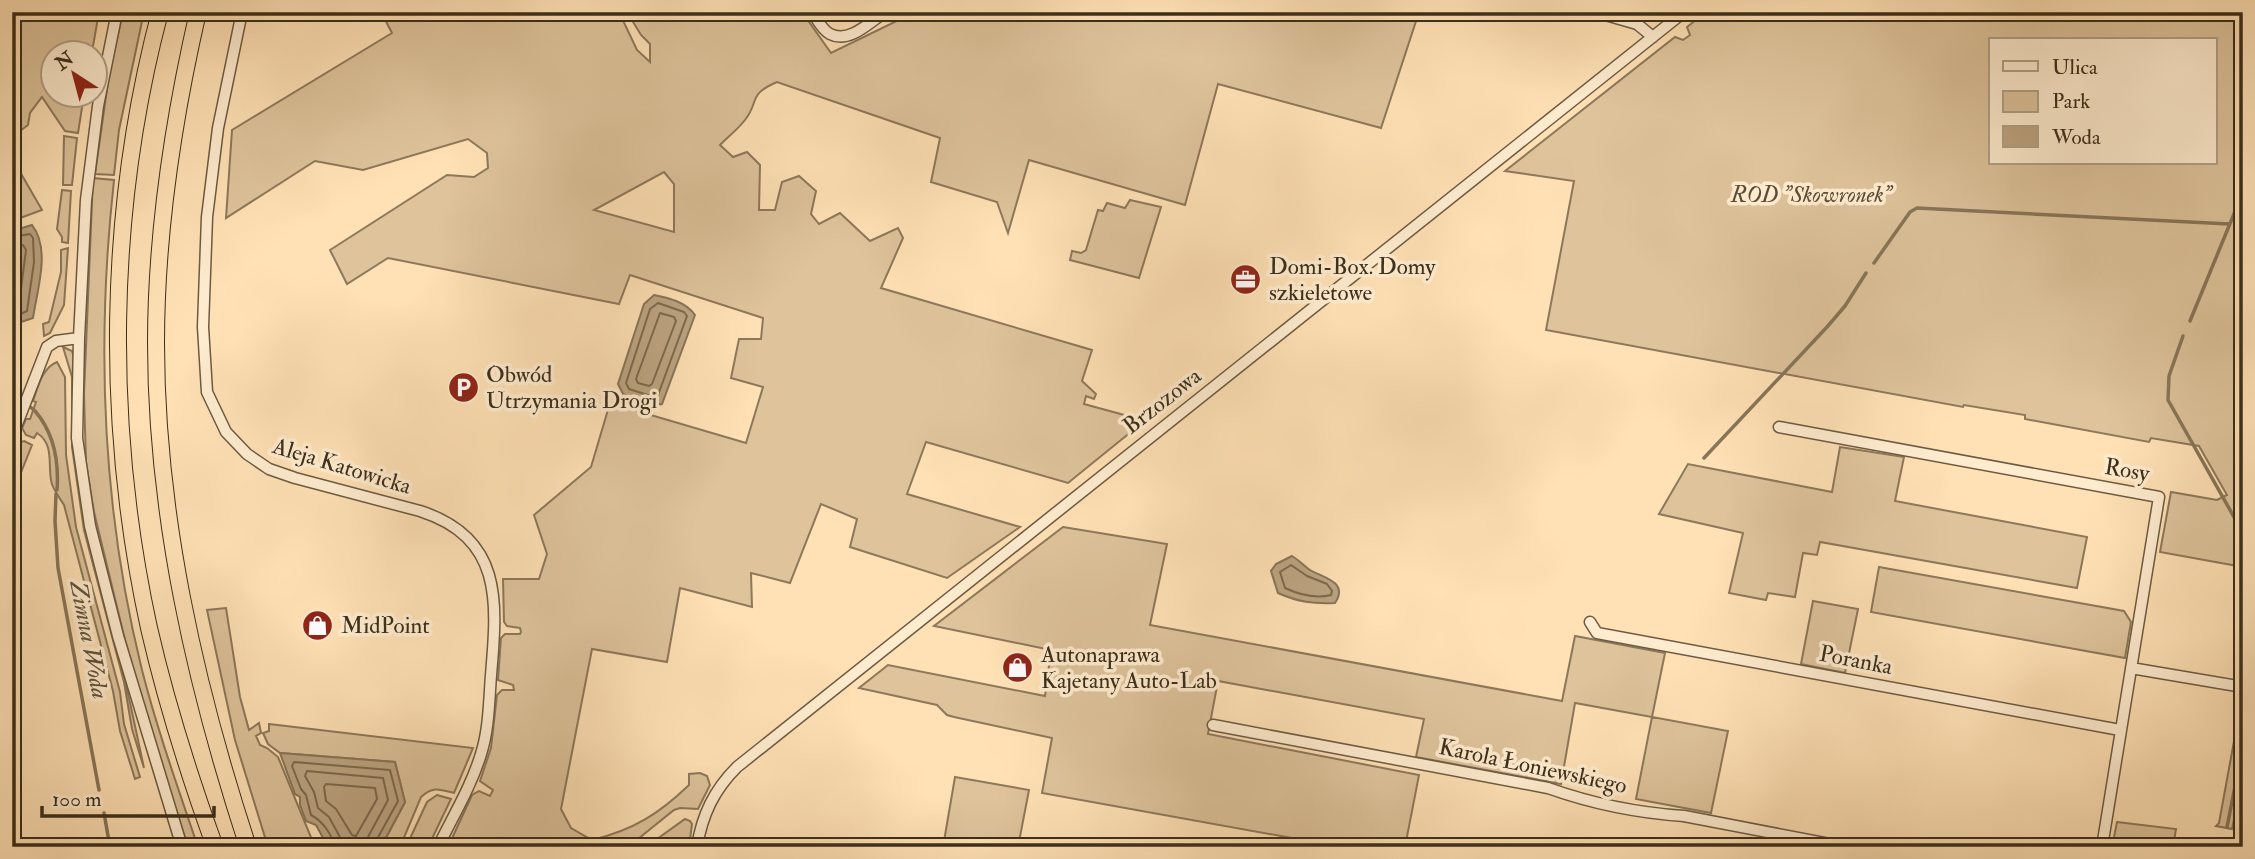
<svg xmlns="http://www.w3.org/2000/svg" width="2255" height="859" viewBox="0 0 2255 859" font-family="'IM FELL Double Pica',serif">
<style>
.green{fill:#dec39b;stroke:#8c785b;stroke-width:2;fill-rule:evenodd}
.water{fill:#bca481;stroke:#887558;stroke-width:2}
.lines{fill:none;stroke-linecap:round;stroke-linejoin:round}
.shore{stroke:#7c694e;stroke-width:2}
.stream{stroke:#887558;stroke-width:3.5}
.minor-casing{stroke:#6c5b42;stroke-width:13}
.highway-casing{stroke:#3b2e1b;stroke-width:18}
.minor{stroke:#ffeccf;stroke-width:10}
.highway{stroke:#ffe1b5;stroke-width:16}
.labels{text-anchor:middle;dominant-baseline:central;stroke-width:7;stroke-linejoin:round;paint-order:stroke}
.park-label{font-size:23px;font-style:italic;fill:#5c4c35;stroke:#ffeccf}
.poi-label{font-size:23px;fill:#3b2e1b;stroke:#ffeccf;text-anchor:start}
.street-label{font-size:23px;fill:#3b2e1b;stroke:#ffeccf}
.water-label{font-size:24px;font-style:italic;fill:#62513a;stroke:#ffeccf}
</style>
<rect width="100%" height="100%" fill="#ffe1b5"/>
<filter id="stains"><feTurbulence type="fractalNoise" baseFrequency=".00286" numOctaves="4"/><feColorMatrix values="0 0 0 0 .2 0 0 0 0 .09 0 0 0 0 .02 0 0 0 .5 -.17"/></filter>
<radialGradient id="worn" r=".72"><stop offset=".6" stop-color="#630" stop-opacity="0"/><stop offset="1" stop-color="#630" stop-opacity=".3"/></radialGradient>
<path class="green" d="M12,12H99L92,52H52V94L84,95L78,133L65,131L42,97L30,113L28,125L12,137Z
M123,12H144L119,130L114,175L95,174L109,75Z
M381,12H619L637,50L650,62V44L641,35L627,12H802L831,53L915,12H1419L1381,128L1218,84L1185,205L1029,160L1008,233L997,202L931,182L940,138L777,82C747,95 760,101 745,120C738,129 728,137 720,145L733,157L747,152L760,165L759,210H775L782,182L799,176L816,191L811,214L819,224L840,213L870,241L898,228L903,238L881,288L1092,350L1082,381L1096,394L1094,399L1086,396L1084,404L1139,419L1137,427L1068,483L926,442L907,494L1020,527L947,578L850,547L857,519L821,504L790,583L751,573L752,607L680,588L667,662L592,649L561,809L571,828L592,840C633,830 659,814 689,785V774L700,773L707,776L710,785L698,809L680,808L674,810L628,847H448L472,795L479,791L490,796L493,790L480,781L491,748L497,695L502,690H514L513,685L498,680L501,638L505,634H520L521,632L520,628L507,626L504,622L503,579H539L547,554L534,515L591,467L610,403L746,443L763,387L731,378L739,339H761L763,318L630,275L619,304L388,258L347,284L330,250L447,175L474,177L488,168L487,153L468,139L363,170L315,161L226,218L232,130L392,33ZM664,172L674,184V232L594,210Z
M1706,12H2243V567L2160,552L2171,492L2217,500L2227,495L2199,446L2151,438L2149,442L2025,419V415L1964,405L1963,407L1546,330L1574,181L1505,171L1675,37L1683,40L1690,35L1687,27ZM1991,40H2215V163H1991Z
M64,136L77,138L72,185H63Z
M12,158L42,210L12,221Z
M93,178L114,180C96,344 102,509 142,670C157,729 178,788 198,847H188L157,752L125,640L94,512L86,463L84,394Z
M62,190L71,191L68,243L62,242V237L57,229Z
M1130,200L1161,207L1139,278L1070,260L1072,251L1081,253L1086,250L1098,210L1103,211L1107,203L1125,208Z
M68,248L64,305L50,333L44,336L43,324L49,322L61,272V250Z
M63,347L72,351L74,358L75,456L78,487L86,532L126,684L144,768L132,729L124,682L84,530L72,447V377Z
M57,362L65,377L66,455L76,527L120,692L124,724L140,777L135,779L120,731L113,691L64,505C60,498 52,489 51,480C48,463 54,444 37,433L34,438L26,435L22,428L26,419H30L36,402L33,401C38,387 42,368 57,362Z
M24,441L32,445L12,495V452L16,444Z
M1840,447L1904,457L1895,501L2087,537L2077,588L1820,542L1817,555L1803,553L1795,597L1768,593L1766,600L1729,593L1743,533L1659,514L1688,464L1832,492Z
M1063,527L1167,544L1150,625L1562,701L1575,636L1665,653L1652,717L1728,731L1711,813L1636,799L1652,717L1575,703L1561,784L1416,757L1424,719L1218,681L1208,734L1419,775L1405,847H1342L1042,793L1052,738L954,717L947,715L937,705L859,688L888,665L1045,696L1051,650L934,626Z
M1879,567L2124,611L2131,622L2125,658L1871,612Z
M1813,601L1858,609L1845,673L1801,664Z
M226,608L240,697L249,730L259,723L261,733L256,736L260,745L267,748L278,757L315,847H268L235,740L207,610Z
M2243,692V775L2232,829L2216,826L2219,823Z
M269,724L473,748L454,793C439,789 433,786 421,797L400,847H381L405,802L395,762L280,753L268,744L263,733L269,731Z
M955,777L1029,790L1018,847H943Z
M437,795L451,799L428,847H406L427,802Z
M685,819L690,821L692,824L689,847H646Z
M2117,822L2176,829L2173,847H2112Z"/>
<path class="water" d="M32,225C51,249 37,290 33,318L12,325V231Z
M654,295C669,298 686,302 695,315L662,404L656,405L623,394L618,384L644,304Z
M1292,556C1299,560 1304,566 1310,570C1324,578 1349,582 1335,603C1313,604 1298,602 1278,593L1271,571L1276,564Z
M280,753L395,762L405,802L381,847H328L316,825L306,821L300,805V797L295,794Z"/>
<g class="lines">
<path class="shore" d="M12,237L30,234L33,238L34,262L27,311L12,318
M12,246L23,245L26,250L19,304L12,308
M658,303L684,312L687,316L658,395L654,397L629,389L626,383L650,309Z
M660,313L674,317L676,321L652,384L649,386L638,383L636,379Z
M1291,565L1307,576L1327,584L1332,591L1331,595C1315,599 1300,595 1285,588L1280,572Z
M326,784L375,788L377,799L356,836L352,835L336,809L326,801L324,787Z
M334,847C332,833 322,821 311,815L306,795L301,789L292,766L294,762L390,770L398,801L376,841L375,847
M343,847L341,839L329,817L318,808L314,792L305,776L307,771L383,778L388,800L368,837L366,847"/>
<path class="stream" d="M1874,263L1910,212L1917,208L2229,224
M2190,321L2243,192
M2183,336L2169,376L2168,400L2243,533
M12,394C19,399 29,405 35,411C54,433 59,462 57,490
M1704,458L1827,327L1845,306L1866,273
M56,494L55,521L58,568L99,790
M104,813L110,847
M2227,827L2243,746"/>
<defs>
<path id="minor" d="M117,12L98,106L86,200L79,338L77,438L90,526L118,636L182,847
M242,12L218,128L207,217L203,327L207,392L226,432L247,454L269,469L295,478L420,511C504,538 497,603 491,675C489,701 489,729 481,754C471,787 453,816 438,847
M812,12C817,19 822,30 830,34C849,44 870,22 885,12
M1595,12L1637,24L1653,37
M1779,427L2159,497L2102,847
M12,437L47,347L56,341L79,338
M1590,622L1597,633L2120,730
M2131,668L2243,687
M1213,725L1548,788C1590,803 1639,813 1684,816L1845,847
M697,847C702,815 714,790 737,767L1684,12"/>
<path id="highway" d="M160,12C107,212 105,426 149,628C166,702 189,775 215,847
M198,12C173,121 156,231 156,343C156,514 195,685 248,847"/>
</defs>
<use href="#minor" class="minor-casing"/>
<use href="#highway" class="highway-casing"/>
<use href="#minor" class="minor"/>
<use href="#highway" class="highway"/>
</g>
<defs>
<symbol id="office-disc" viewBox="-11 -11 22 22"><circle r="9.5" fill="#8f2418" stroke="#ffeccf"/><path d="M-6-3h4V-5.5h4V-3h4V5H-6ZM-1-4.5V-3h2v-1.5ZM-6 0V1H6V0Z" fill="#fff"/></symbol>
<symbol id="parking-disc" viewBox="-11 -11 22 22"><circle r="9.5" fill="#8f2418" stroke="#ffeccf"/><path d="M-3.5-5.5H1a3.5 3.5 0 0 1 0 7H-1V5.5H-3.5ZM-1-3.4V-.6H.8a1.4 1.4 0 0 0 0-2.8Z" fill="#fff"/></symbol>
<symbol id="shop-disc" viewBox="-11 -11 22 22"><circle r="9.5" fill="#8f2418" stroke="#ffeccf"/><path d="M-5-2.5h2.3a2.7 3.5 0 0 1 5.4 0H5L5.5 6h-11ZM-1.5-2.5h3a1.5 2.3 0 0 0-3 0Z" fill="#fff"/></symbol>
</defs>
<g fill-rule="evenodd">
<use href="#office-disc" x="1228" y="262" width="35" height="35"/>
<use href="#parking-disc" x="446" y="370" width="35" height="35"/>
<use href="#shop-disc" x="300" y="608" width="35" height="35"/>
<use href="#shop-disc" x="1000" y="650" width="35" height="35"/>
</g>
<g class="labels">
<g class="park-label">
<text x="1811" y="194">ROD "Skowronek"</text>
</g>
<g class="poi-label">
<text x="1269" y="266">Domi-Box. Domy<tspan x="1269" dy="26">szkieletowe</tspan></text>
<text x="486" y="374">Obwód<tspan x="486" dy="26">Utrzymania Drogi</tspan></text>
<text x="341" y="625">MidPoint</text>
<text x="1041" y="654">Autonaprawa<tspan x="1041" dy="26">Kajetany Auto-Lab</tspan></text>
</g>
<g class="street-label">
<text transform="translate(1162 401) rotate(-38)">Brzozowa</text>
<text transform="translate(342 466) rotate(17)">Aleja Katowicka</text>
<text transform="translate(2127 470) rotate(10)">Rosy</text>
<text transform="translate(1856 660) rotate(11)">Poranka</text>
<text transform="translate(1533 766) rotate(12)">Karola Łoniewskiego</text>
</g>
<g class="water-label">
<text transform="translate(89 640) rotate(79)">Zimna Woda</text>
</g>
</g>
<rect width="2255" height="859" fill="none" stroke="#ffe1b5" stroke-width="42"/>
<rect x="14" y="14" width="2227" height="831" fill="none" stroke="#3b2e1b" stroke-width="3.5"/>
<rect x="21" y="21" width="2213" height="817" fill="none" stroke="#3b2e1b" stroke-width="2"/>
<rect x="1989" y="38" width="228" height="126" fill="#ffeccf" stroke="#b1a087" stroke-width="2"/>
<rect x="2003" y="61" width="35" height="10" fill="#ffeccf" stroke="#b1a087" stroke-width="2"/>
<text x="2052" y="74" font-size="21" fill="#3b2e1b">Ulica</text>
<rect x="2003" y="91" width="35" height="21" fill="#dec39b" stroke="#b1a087" stroke-width="2"/>
<text x="2052" y="108" font-size="21" fill="#3b2e1b">Park</text>
<rect x="2003" y="126" width="35" height="21" fill="#bca481" stroke="#b1a087" stroke-width="2"/>
<text x="2052" y="144" font-size="21" fill="#3b2e1b">Woda</text>
<g transform="translate(74 74) rotate(324)"><circle r="33" fill="#ffeccf" stroke="#b1a087" stroke-width="2"/>
<path d="M0-5L12 26L0 18L-12 26Z" fill="#8f2418"/>
<text y="-10" font-size="19" font-weight="bold" text-anchor="middle" fill="#3b2e1b">N</text>
</g>
<path d="M42 806v10h172v-10" fill="none" stroke="#3b2e1b" stroke-width="3.5"/>
<text x="52" y="806" font-size="21" fill="#3b2e1b" stroke="#ffeccf" stroke-width="5" paint-order="stroke">100 m</text>
<rect width="100%" height="100%" filter="url(#stains)"/>
<rect width="100%" height="100%" fill="url(#worn)"/>
</svg>
